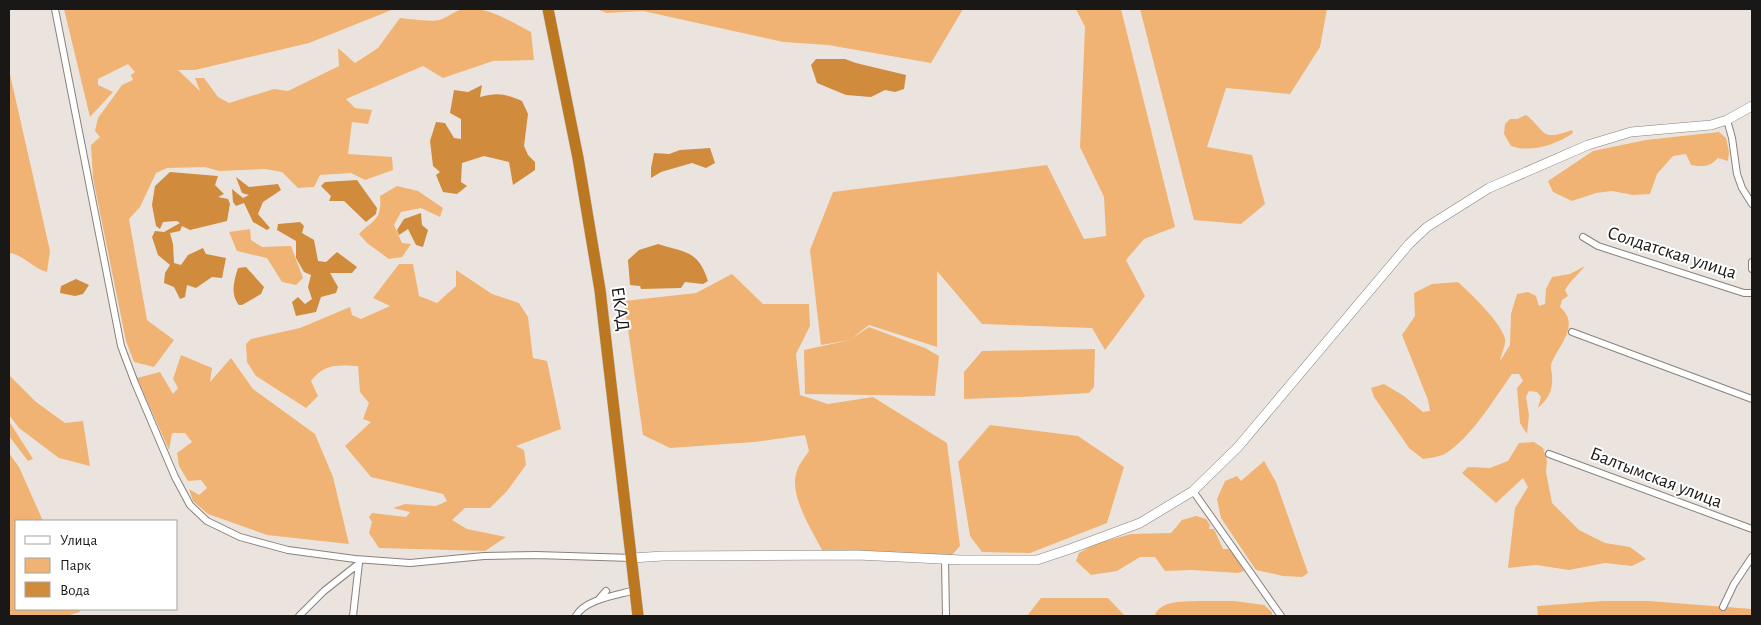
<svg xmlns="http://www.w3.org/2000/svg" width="1761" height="625" viewBox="0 0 1761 625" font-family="'Alegreya Sans',sans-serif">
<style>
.green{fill:#f1b373}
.water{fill:#d08b3c}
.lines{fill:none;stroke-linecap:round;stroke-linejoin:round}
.street-casing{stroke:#88827c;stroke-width:8}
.secondary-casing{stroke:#88827c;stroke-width:10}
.highway-casing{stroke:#c3c3c2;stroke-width:12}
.street{stroke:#fff;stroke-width:6}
.secondary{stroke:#fff;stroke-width:9}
.highway{stroke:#bc7721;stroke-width:11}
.labels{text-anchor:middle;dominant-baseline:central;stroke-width:4;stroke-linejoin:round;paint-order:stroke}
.street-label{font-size:19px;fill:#1a1816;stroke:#fff}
</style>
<rect width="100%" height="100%" fill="#ebe4de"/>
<path class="green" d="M64,9H394L309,43L195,70H178L200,91L195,78H204L218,97L229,103L274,89L288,91L339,66L338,48L355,63L378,48L400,18C410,19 429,22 439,20C448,18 453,10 466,9C490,7 511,22 531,32L534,60L493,61L443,78L423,66L346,99L355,108L372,110L368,124L352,122L348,154L392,157L393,170L365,180L351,173L320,175L314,187L298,188L282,172L265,169L219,171L205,167L167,168L156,173L140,207L129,219L147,320L174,340L154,367L134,362L126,341L93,178L91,145L100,137L95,131L98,118L122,85L133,80L131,75L135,72L128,64L98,79V85L113,92L90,117Z
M596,9H963L931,63L828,45L783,42L643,11L607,13Z
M1076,9H1121L1175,227L1144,239L1126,260L1145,296L1105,350L1092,328L982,324L937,271V347L869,325L851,339L869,327L925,348L939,356L935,396L805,394L804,350L850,340L821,345L810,250L833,192L1047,165L1084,239L1106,236L1104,197L1080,147L1085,27Z
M1140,9H1327L1320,47L1290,94L1226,88L1207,147L1252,155L1265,204L1241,224L1194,220Z
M9,70L50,251L47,272C33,269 23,254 9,253Z
M1526,115C1547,131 1539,142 1572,130L1573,133C1556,145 1530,153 1511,146L1504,134L1505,124L1510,119H1517Z
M1719,132L1726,138L1729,152L1728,161L1718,158C1710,167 1703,167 1691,165L1686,154L1673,156L1657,174L1650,194L1633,195L1612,191L1596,193L1572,201L1553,192L1548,181L1593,151L1646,140Z
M397,186L418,191L443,208L440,217L421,208L401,212L394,225L402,243L411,244L402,257L389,259L367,243L359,234C374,219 382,220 380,196Z
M250,229L251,240L262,247L291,246L303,278L296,285L282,282L267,258L237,251L229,232Z
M399,264H413L419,296L437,303L456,286V270L492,294L519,303L528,317L533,358L547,361L561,429L516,446L524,450L526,465L507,491L490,508H465L452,520L467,529L506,537L485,551L379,548L369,533L372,522L369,517L372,513L406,517L410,512L393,508L405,504L436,506L447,501L443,494L371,477L345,446L371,422L363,419L369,403L360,392L358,366C338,365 324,363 311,381L318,396L306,408L256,376L247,362L246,344L251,339L300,328L350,307L352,315L361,319L390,306L373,298Z
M1585,266C1578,275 1570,281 1565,290L1568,296L1562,300L1560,307C1581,325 1559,345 1552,362C1550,366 1551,370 1552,374C1553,390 1550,397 1538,408L1541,397L1537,392L1529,391L1526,397L1529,415L1527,434L1520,423L1517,388L1523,381L1519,374H1512C1494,399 1470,440 1443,455C1437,457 1429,458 1423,459L1409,448L1374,397L1371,388L1384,384L1404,396L1423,412L1430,411L1428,400L1402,335L1415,316L1414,293L1432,284L1458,282C1470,293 1502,323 1505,339C1506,345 1501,355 1500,361L1510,345L1511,314L1517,294L1528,292L1536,296L1539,306L1545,304L1546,289L1552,277L1570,274Z
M732,274L763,304H809L810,326L796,354L800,395L828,404L873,397L947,443L960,546L952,555L822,550C811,529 788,493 797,471C799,464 805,457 809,451L805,435L754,442L670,448L643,435L624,301L696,293Z
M1095,349L1094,387L1089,393L1021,397L964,399V372L982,351Z
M181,355L212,368L210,382L231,358L253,389L315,434L333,477L349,544L267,535L208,514L193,501L189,489L199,495L207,488L201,480L188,481L179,466L177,453L192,442L185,433H172L169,450L137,378L160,372L173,394L178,388L173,379Z
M9,375L36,402L65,423L83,421L90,466L59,458L19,428L9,415Z
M9,421L33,459L28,461L9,436Z
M990,425L1078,436L1124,467L1107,523L1030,553L982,552L970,536L958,462Z
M1534,442L1543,448L1547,460L1546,472L1552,503L1579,530L1605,543L1630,547L1646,559L1632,566L1605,563L1569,570L1536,565L1508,568L1515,508L1528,487L1523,478L1496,503L1462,473L1468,467L1490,468L1508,461L1519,443Z
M9,453L19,467L43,521H16V609H79L80,612L70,615L71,616H9Z
M1264,461L1276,482L1308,573L1302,577L1283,576L1256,570L1221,518L1217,499L1225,481L1237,476L1241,481Z
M1196,516L1206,519L1210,525L1209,529H1214L1223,549H1231L1244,571L1238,573L1192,570L1165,571L1155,557H1140L1117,571L1091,575L1076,561L1079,553L1095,544L1131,534L1171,533L1182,520Z
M1041,598H1108L1125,616H1027Z
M1196,601H1234L1264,605L1272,612V616H1156L1155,614C1163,600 1182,602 1196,601Z
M1603,601H1649L1752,609V616H1538L1537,606Z"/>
<path class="water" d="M816,59H845L856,63L906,75L904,89L895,92L885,90L871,97L846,95L817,83L811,65Z
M482,85L480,97C498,92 505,94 522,101L528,114L524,146L528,155L535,162V170L513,185L509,162L484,156L462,163L461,182L467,186L457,194L443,192L436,175L440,172L433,166L430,141L436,122L445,123L454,138L461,139V119L450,113L454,90L468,92Z
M710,148L715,163L706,168L692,163L661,172L651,178V168L654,153L669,154L680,150Z
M170,172L218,176L215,185L224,194L218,197L228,199L230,204L227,221L190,230L182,226L180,231L170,233L173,244L174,263L181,265L188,255L203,248L206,254L226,258L222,278L212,277L196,288L187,285L185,297L180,299L174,287L164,283L165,273L170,265L158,255L152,237L155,231L164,232L180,223L177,221L163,222L160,229L156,226L152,205L155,186Z
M236,177L249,187L278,184L281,190L263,202L258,214L270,228L267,230L253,222L244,203L236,206L233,202L232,189L243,198L249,195L242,193Z
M357,180L377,208L376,214L366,222L344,201H329L331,196L321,186L325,182Z
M421,213L422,225L428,230L423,247L416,245L408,229L399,235L397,230L404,219Z
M300,222L304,226L302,233L314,240L318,261L326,262L337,252L357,267L352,273H330L338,287L336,293L321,297L316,312L296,316L292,302L298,297L305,304L312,299L308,287L311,275L304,272L296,258V241L277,230L278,224Z
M658,244C686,253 698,250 708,281L703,284L685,282L681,288L641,289L640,286L630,285L628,260L639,250Z
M246,267L264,287L261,294L242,305H239C230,295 234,280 238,268Z
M76,279L89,285L83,294L75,296L60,293L61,286Z"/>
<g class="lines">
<defs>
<path id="street" d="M55,9L121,346L135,383L175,477L190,505L207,521L240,537L288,550L355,559L410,563L484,556L536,555L632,558
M1727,120L1732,138L1737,174L1742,188L1752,204
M1583,237L1598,246L1744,293H1752
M1752,262V269
M1572,332L1752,399
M1549,454L1752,529
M1193,491L1281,616
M945,559L946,616
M599,599L606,591
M1723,607L1734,584L1752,557
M299,616L324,591L357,565
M353,616L359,563
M576,616C585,599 618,595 635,590"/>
<path id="secondary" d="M632,558L663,556L857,555L962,560H1037L1070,549L1140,523L1193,491L1238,447L1409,244L1427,227L1489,188L1588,145L1631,132L1711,125L1727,120L1752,106"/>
<path id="highway" d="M548,9L578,158L600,290L638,616"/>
</defs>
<use href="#street" class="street-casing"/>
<use href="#secondary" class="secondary-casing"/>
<use href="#highway" class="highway-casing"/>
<use href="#street" class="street"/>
<use href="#secondary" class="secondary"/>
<use href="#highway" class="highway"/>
</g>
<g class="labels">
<g class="street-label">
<text transform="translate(1672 253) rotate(18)">Солдатская улица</text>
<text transform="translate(620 309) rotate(82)">ЕКАД</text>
<text transform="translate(1656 478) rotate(21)">Балтымская улица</text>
</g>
</g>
<rect width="1761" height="625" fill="none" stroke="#1a1816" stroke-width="20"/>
<rect x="15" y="520" width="162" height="90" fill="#ffffff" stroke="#a3a3a2"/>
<rect x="25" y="536" width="25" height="8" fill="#ffffff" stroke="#a3a3a2"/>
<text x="60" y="545" font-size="15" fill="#1a1816">Улица</text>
<rect x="25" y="558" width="25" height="15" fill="#f1b373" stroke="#a3a3a2"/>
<text x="60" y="570" font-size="15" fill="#1a1816">Парк</text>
<rect x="25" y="582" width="25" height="15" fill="#d08b3c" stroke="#a3a3a2"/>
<text x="60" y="595" font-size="15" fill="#1a1816">Вода</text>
</svg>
